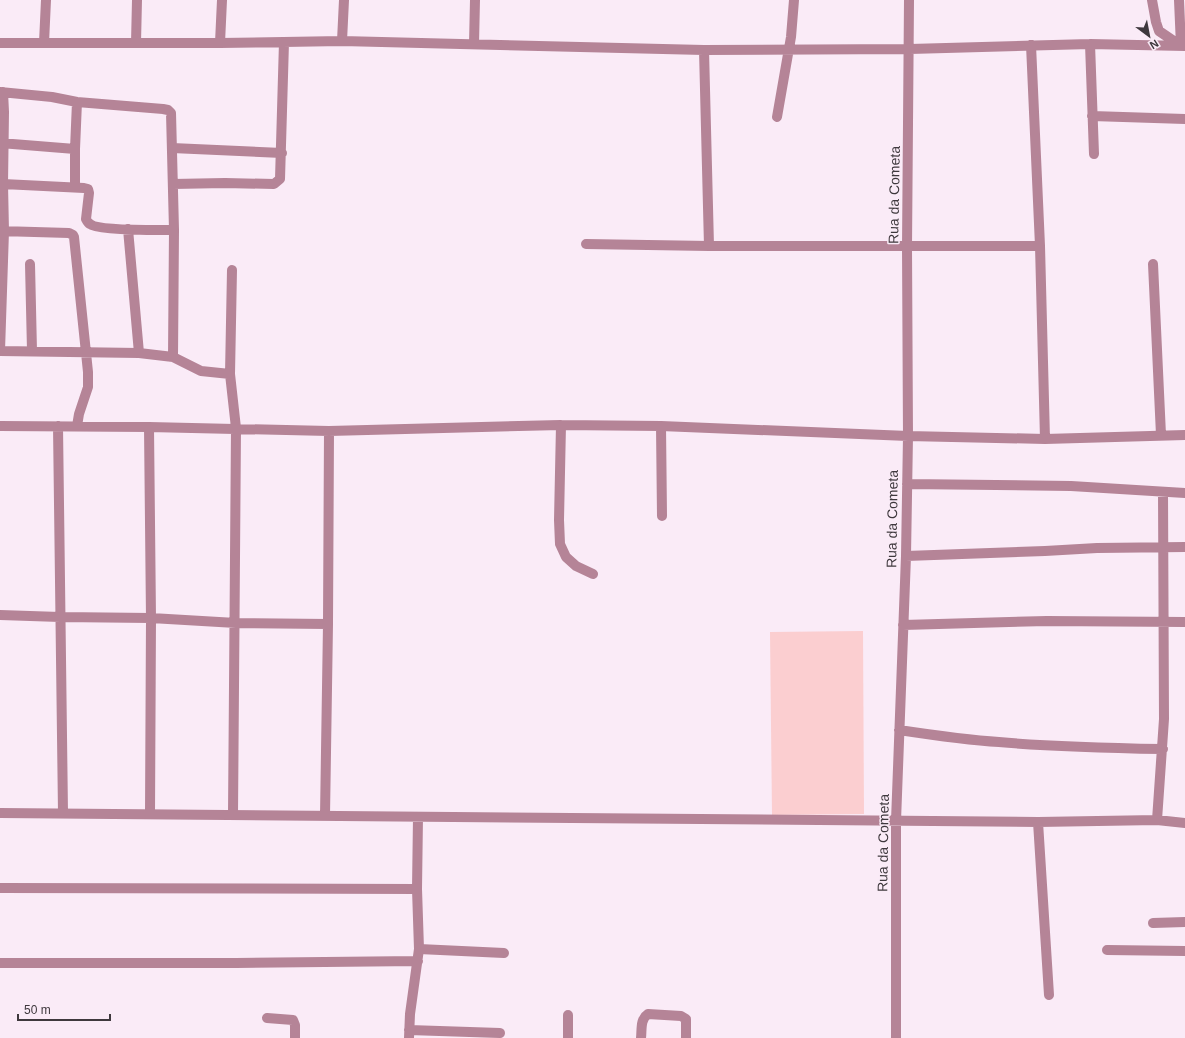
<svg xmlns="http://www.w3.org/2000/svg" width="1185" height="1038" viewBox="0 0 1185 1038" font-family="Arial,sans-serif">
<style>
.green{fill:#fbced0}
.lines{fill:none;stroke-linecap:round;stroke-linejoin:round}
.minor{stroke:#b58497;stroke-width:10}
.labels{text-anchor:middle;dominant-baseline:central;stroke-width:3;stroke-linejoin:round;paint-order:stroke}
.street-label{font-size:14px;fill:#3e383d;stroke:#faebf7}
</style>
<rect width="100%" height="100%" fill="#faebf7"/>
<path class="green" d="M863,631L864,814L772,815L770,632Z"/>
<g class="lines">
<path class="minor" d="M1152,0L1156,22L1159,31L1181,46
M1179,0L1181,46
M342,41L344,0
M0,43H220L342,41L704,50L910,49L1090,44L1185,46
M44,43L46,0
M136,43L137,0
M220,43L222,0
M474,44L475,0
M1090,44L1094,154
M1031,45L1040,246L1045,439
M704,50L709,246
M0,92L52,97L77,102L163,109L168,110L171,113L174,230L173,357
M1092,116L1185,119
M777,117L791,37L794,0
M0,143L75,149
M172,148L282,153
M3,184L84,188L88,189L89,193L86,219C87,221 88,223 90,224C98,231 160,230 174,230
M173,184L225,183L274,184L280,179L284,42
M75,187V149L77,102
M128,229L139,353
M0,231L69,233L73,235L74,237L88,372V387L79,414L77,426
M586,244L709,246H1040
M30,264L32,351
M1153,264L1161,435
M232,270L230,374L236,428L233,815
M0,351L4,231L3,184L4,112L3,92
M0,351L139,353L173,357L201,371L230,374
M561,425L559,520L560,544L566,557L576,566L593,574
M0,426L149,427L329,431L561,425L661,426L908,436L1045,439L1185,435
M58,426L63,813
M661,426L662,516
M149,427L151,618L150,814
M907,484L1071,486L1185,493
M906,556L1045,551L1097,548L1185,547
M0,615L60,617L151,618L236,623L328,624
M903,625L1047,621L1185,622
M899,730C932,735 965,740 999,742C1053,747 1108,748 1163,749
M0,813L1038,822L1157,820L1185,823
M325,816L328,624L329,431
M1157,820L1164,719L1163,492
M1038,822L1049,995
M0,888L417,889
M1153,923L1185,922
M419,949L504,953
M1107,950L1185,951
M0,963H236L418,961
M267,1018L293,1020L295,1025V1038
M409,1030L500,1033
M409,1038L410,1014L419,949L417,889L418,817
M568,1038V1015
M641,1038C642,1030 640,1019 648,1014L681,1016L686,1019V1038
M896,1038V821L906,556L908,436L907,247L909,0"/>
</g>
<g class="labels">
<g class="street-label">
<text transform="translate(894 195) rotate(-89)">Rua da Cometa</text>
<text transform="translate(892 519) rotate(-89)">Rua da Cometa</text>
<text transform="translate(883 843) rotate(-89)">Rua da Cometa</text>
</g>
</g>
<g transform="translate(1149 36) rotate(148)" stroke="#faebf7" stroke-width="3" paint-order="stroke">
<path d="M0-3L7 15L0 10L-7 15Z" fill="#3e383d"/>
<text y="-6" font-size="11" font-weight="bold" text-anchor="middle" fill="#3e383d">N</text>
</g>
<path d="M18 1014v6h92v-6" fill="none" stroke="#3e383d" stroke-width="2"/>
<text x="24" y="1014" font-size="12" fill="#3e383d" stroke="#faebf7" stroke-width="3" paint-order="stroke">50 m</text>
</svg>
